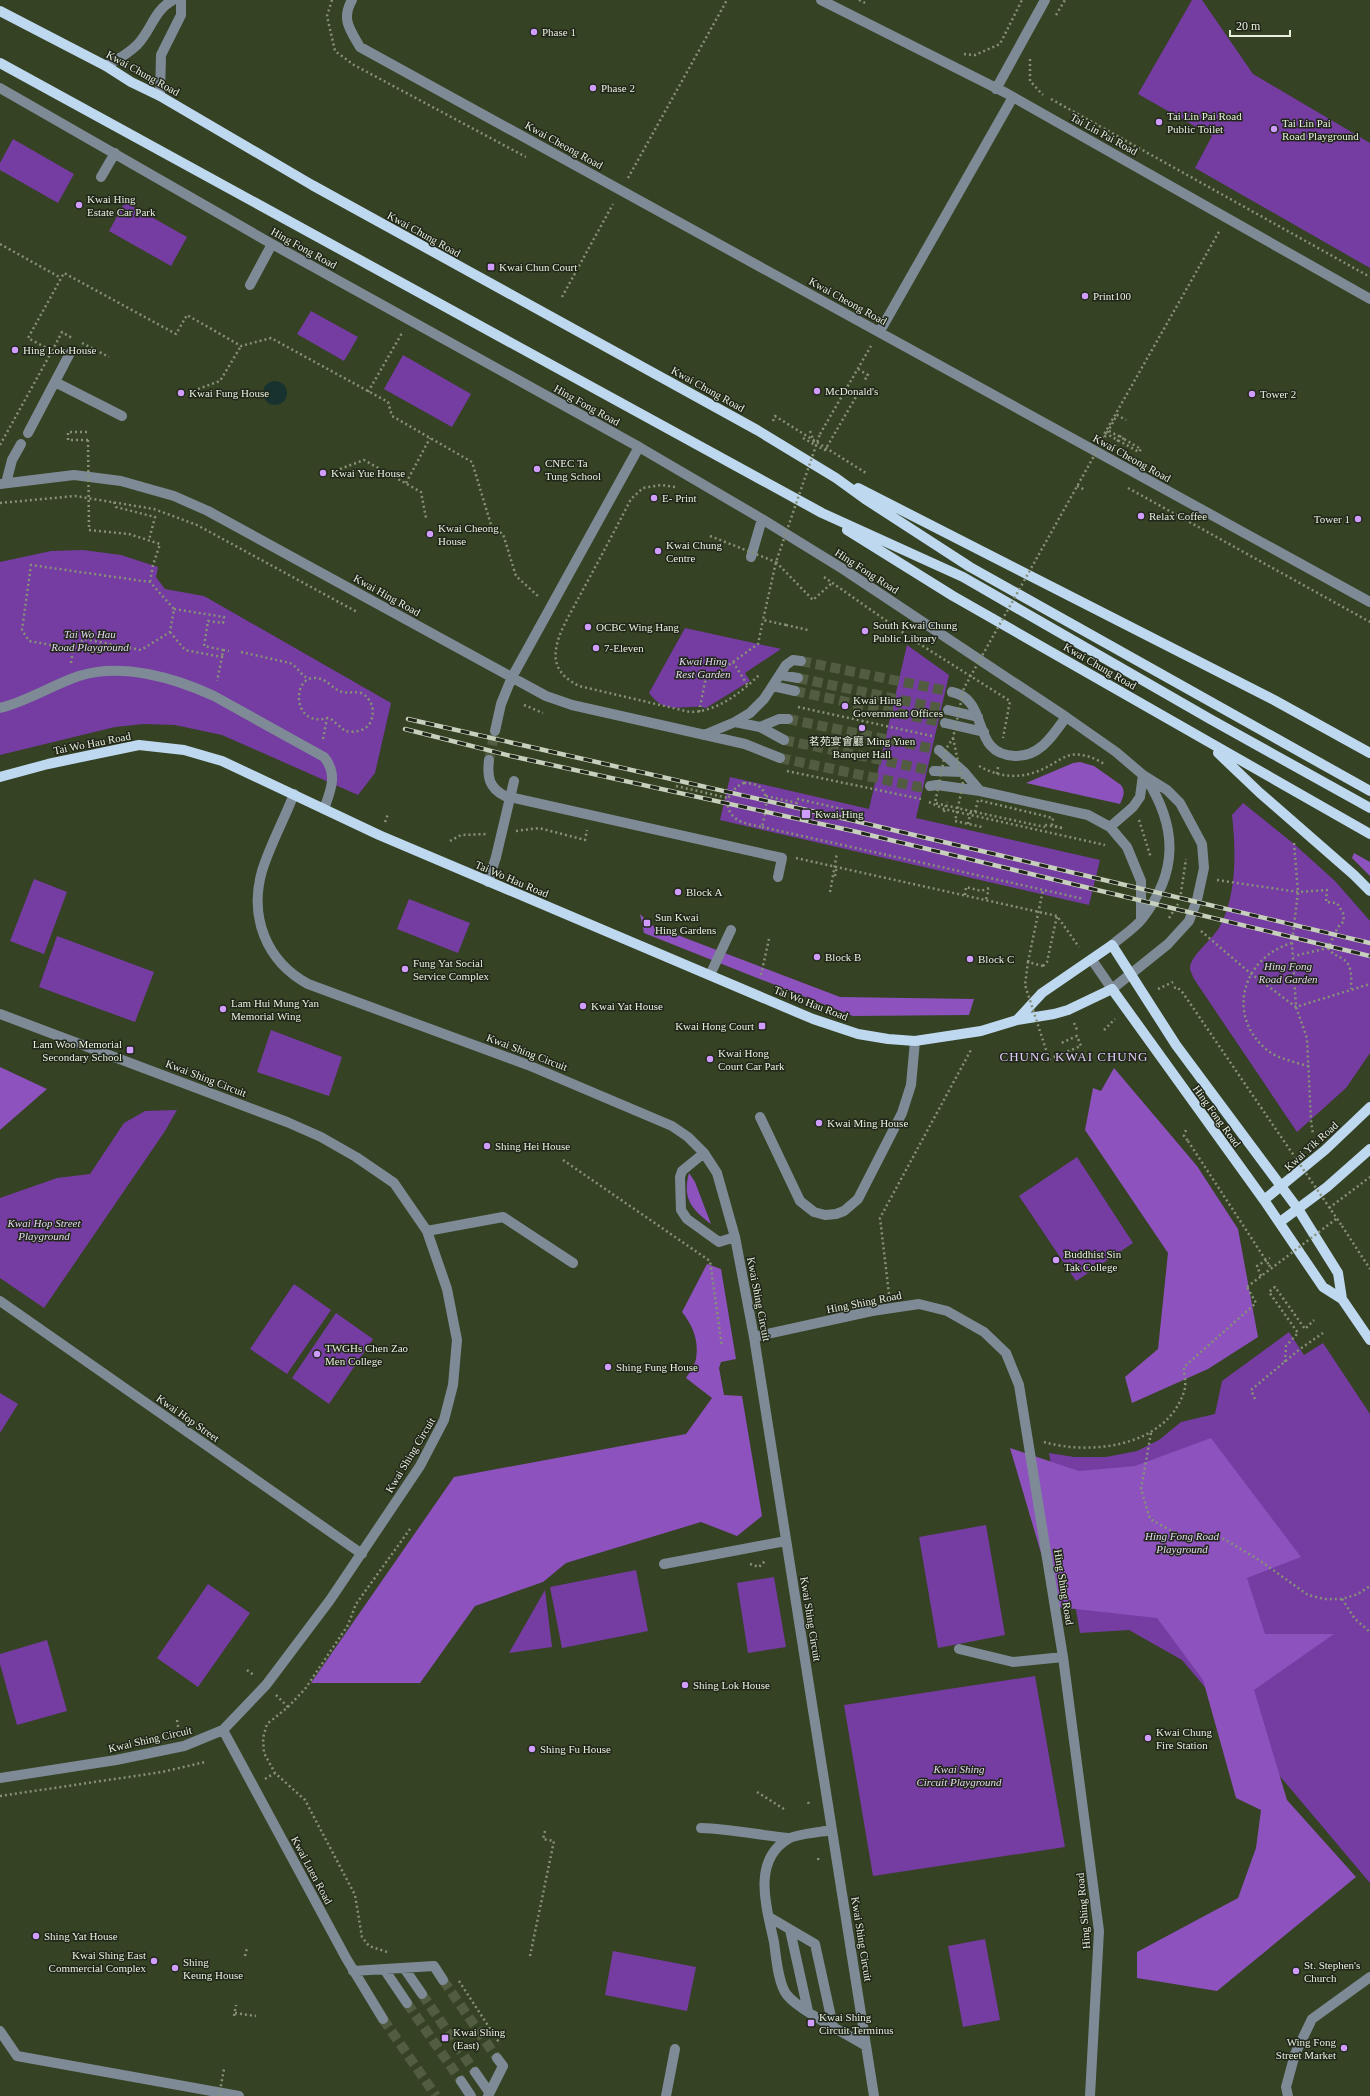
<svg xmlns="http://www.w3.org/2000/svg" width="1370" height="2096" viewBox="0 0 1370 2096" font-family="'Times New Roman','Noto Sans TC',serif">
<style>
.green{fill:#753ca2}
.forest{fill:#8d52be}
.water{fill:#17322f}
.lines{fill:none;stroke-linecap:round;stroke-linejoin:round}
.minor-tunnel{stroke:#515c40;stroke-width:10;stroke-dasharray:10 5;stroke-linecap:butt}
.path{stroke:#869178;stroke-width:2.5;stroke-dasharray:2 3;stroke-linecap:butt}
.minor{stroke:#7e8b97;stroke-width:10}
.major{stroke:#bed8f0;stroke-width:10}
.rail-casing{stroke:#c7d0bc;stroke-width:4.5}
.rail{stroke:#202619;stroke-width:3;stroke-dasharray:9;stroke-linecap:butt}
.path-bridge{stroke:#869178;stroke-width:2.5;stroke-dasharray:2 3;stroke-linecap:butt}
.minor-bridge{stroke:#7e8b97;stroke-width:10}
.poi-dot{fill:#d09dff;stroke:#202619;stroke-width:1.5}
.labels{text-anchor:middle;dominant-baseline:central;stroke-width:3;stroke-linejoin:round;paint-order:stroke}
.poi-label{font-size:11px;fill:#e7efdd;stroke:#202619;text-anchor:start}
.street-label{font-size:11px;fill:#e7efdd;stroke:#202619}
.park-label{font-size:11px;font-style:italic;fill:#e3d6f1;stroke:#202619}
.quarter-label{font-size:13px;letter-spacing:1px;fill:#e2cef8;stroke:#202619}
</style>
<rect width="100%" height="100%" fill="#364224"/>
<path class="green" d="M1192,0H1202L1253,74L1370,143V268L1195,168L1212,136L1138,94Z
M13,139L74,174L58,203L0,170V163Z
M125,202L187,237L171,266L109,231Z
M311,311L358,337L344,361L297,334Z
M403,355L471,394L452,427L384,389Z
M83,550L121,555L158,567L156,577L165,589L204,596L391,703L375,773L358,795L222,735L175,725L144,724L115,727L0,755V562L51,551Z
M685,628L781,649L745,673L750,681L706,708C683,703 667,717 649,693Z
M907,645L949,675L916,818L1100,860L1089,905L720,820L730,777L869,809Z
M1243,803L1294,844L1335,881L1370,921V1053L1346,1088L1297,1132L1194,979C1193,976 1190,971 1190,968C1190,956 1214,938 1220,926C1237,894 1236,851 1232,815Z
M34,879L67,892L44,954L10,941Z
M409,899L470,923L458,953L397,929Z
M57,936L154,972L135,1022L39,987Z
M271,1030L342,1057L329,1096L257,1072Z
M177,1110L165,1131L44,1308L0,1278V1198L57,1178L90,1174L124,1123L145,1111Z
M1077,1157L1133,1243L1076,1281L1019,1196Z
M294,1284L331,1310L287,1374L250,1349Z
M336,1313L373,1339L329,1404L292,1378Z
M1289,1332L1304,1355L1323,1343L1370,1414V1883L1182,1660L1129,1630L1080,1633L1049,1453L1074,1457H1106L1137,1451L1159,1440L1181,1422L1215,1414L1222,1381Z
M0,1393L18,1404L0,1433Z
M986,1525L1005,1635L938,1648L919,1537Z
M636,1570L648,1631L562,1648L550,1587Z
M774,1577L786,1647L748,1653L737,1583Z
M208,1584L250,1613L198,1687L157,1658Z
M545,1590L552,1647L509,1653Z
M47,1640L67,1711L17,1725L0,1664V1654Z
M1035,1676L1065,1847L873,1876L844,1705Z
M985,1939L1000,2020L963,2027L948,1946Z
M613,1951L696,1967L687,2011L605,1995Z"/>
<path class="forest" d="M1080,762L1094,766L1121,785C1126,792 1123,797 1120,804L1026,783L1073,763Z
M1354,853L1370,862V876L1352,858Z
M640,914L651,925L840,997L974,999L969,1015L853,1016L644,933Z
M0,1067L47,1089L0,1130Z
M1114,1068L1197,1166L1238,1229L1258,1337L1208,1369L1132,1403L1125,1377L1158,1349L1168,1253L1085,1130L1093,1088L1101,1091Z
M689,1173L695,1182L711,1224C692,1209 682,1199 689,1173Z
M707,1264L721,1269L736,1359L721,1362L719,1368L724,1395L742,1396L762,1516L737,1536L701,1522L566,1563L543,1582L475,1606L420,1683H311L454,1477L686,1434L712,1398L686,1378C689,1373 695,1365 696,1359C699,1340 693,1326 682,1312Z
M1211,1438L1301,1557L1247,1578L1265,1634H1334L1254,1690L1287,1800L1356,1877L1217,1991L1137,1978V1952L1238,1898L1256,1848L1261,1810L1236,1798L1203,1680L1157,1618L1057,1607L1010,1448L1079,1471L1135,1466Z"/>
<path class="water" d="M263 393a12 12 0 1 1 24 0a12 12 0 1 1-24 0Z"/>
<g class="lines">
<path class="minor-tunnel" d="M801,661L952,692
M798,678L948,710
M795,691L945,723
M788,719L939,750
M784,740L934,771
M780,758L919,787L930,786
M489,760L495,731
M443,1980L497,2058
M422,1994L475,2072
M407,2003L461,2081
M383,2019L436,2096"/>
<path class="path" d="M332,0L327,16L335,51L354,65L526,157
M859,0L865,3
M1056,15L1065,0
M964,54L975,55L1000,44L1022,0
M1030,59V81L1043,95
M1051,99L1370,277
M628,178L727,0
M0,244L61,278
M562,297L613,204
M82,343L109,357
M52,351L62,332L72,338
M858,369L868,375L864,381
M198,389L220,381L241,346
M368,392L402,333
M773,421L775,416L866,473
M1105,433L1139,452L1141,449L1124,439
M820,434L871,346
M803,438L815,445
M1102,438L1220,230
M88,440H68V432H90
M0,445L52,351L28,338L64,273L176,334L187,315L241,346L271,338L388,402L392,416L472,462L492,528L503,534L516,576L539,597
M1115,446L1121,435
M340,469L364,460L421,492L426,518
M406,483L430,438
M1077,486L1085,490
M675,487L661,485L643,488L631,499C614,532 597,564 579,597C571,613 558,632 556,650C553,668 565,679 579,686L690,712C717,712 742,692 760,674
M1128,488L1370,622
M114,502L116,507L155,517L149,540
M0,503L75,496L154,509L197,525L357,612
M89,530L129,534L160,544L153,565L150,582
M776,562L813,600L832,583
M824,577L918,643L1010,701L1003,738
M174,609L224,617L223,623L208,621L204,646L223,650L222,657
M786,625L808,630
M170,632L185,650L222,657L217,681
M223,650L229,651
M241,652L290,663C298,667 300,675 309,679
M733,662L748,686
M71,663L73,649L84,639L141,650L170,632L174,609L150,582L31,565L22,630L29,641L73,649
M524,705L543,713
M798,707L932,736
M699,712L705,682L758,644L763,620
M323,739L327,718C293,728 291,677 315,678C327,678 332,689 342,692C349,694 356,690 363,694C372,700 375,711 371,721C367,731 354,733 345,731L331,719L327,718
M979,766C1002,779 1024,779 1047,767C1055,763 1062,757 1071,755C1082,753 1095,758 1104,764
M787,771L921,799
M997,774L998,767
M744,783C773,783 767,807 762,827C754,825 742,824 735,818C721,806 729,789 744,783Z
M676,786L728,798
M766,796L797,803L798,799L846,810
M929,802L944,809L1105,845
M944,812L947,802
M975,812L1045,827
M1139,820L1151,858
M385,822L388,814
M1045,825L1062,828
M516,831L539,828L585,840L587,830
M450,841L461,835L487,834
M1294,843L1298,892L1292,943L1296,1007L1307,1038L1311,1121L1313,1134
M796,858L1057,916L1079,947
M835,876L837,866
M1217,880L1298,892L1327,890L1326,902L1337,903L1343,913L1344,921L1338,927L1328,948L1294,956
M965,895L966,887L981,891L989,888
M986,899L989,889
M1180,899L1186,859
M1169,918L1178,904
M1201,931L1250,973L1296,1007L1370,984
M1292,943C1243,957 1225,1015 1267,1050C1278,1059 1296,1062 1310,1067
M1328,948C1333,955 1337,955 1343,959C1353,965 1351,979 1351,989
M1043,966L1047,962L1057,916
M761,975L769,939
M1174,988L1177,987L1183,993L1275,1128
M1158,989L1173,982
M1074,1023L1078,1032
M1104,1030L1115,1019
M1049,1059L1081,1046L1077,1036L1059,1044
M1186,1130L1184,1136L1188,1141
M563,1160L710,1261L722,1347
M1329,1208L1370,1177
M1342,1226L1370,1269
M1269,1265L1271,1268
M1261,1276L1257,1266L1270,1258
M889,1294L880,1218L972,1048
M1285,1362L1286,1346L1298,1333L1269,1292L1275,1287L1305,1329L1314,1320
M1255,1399L1251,1390L1300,1349L1323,1333
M1151,1433L1141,1489L1150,1519L1181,1536L1224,1539L1259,1560L1308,1595L1324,1599H1342L1358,1594L1370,1586
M1044,1442C1092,1456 1170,1446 1185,1388C1186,1382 1184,1373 1184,1367L1256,1303L1247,1287
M750,1564L759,1567L765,1561
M1342,1599L1355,1619L1370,1632
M247,1670L255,1676
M276,1695L288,1707
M177,1720L179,1733
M265,1779L275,1773
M757,1792L784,1809
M0,1796L162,1772L205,1762
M808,1802L809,1804
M818,1858L819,1863
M387,1952L369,1946L362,1937L355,1895L305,1800L275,1773L264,1753L263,1738L267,1724L288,1707L305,1689L348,1625L356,1604L410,1529
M245,1956L247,1948
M530,1956L554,1841L543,1839L545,1831
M459,1981L500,2044
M235,2013L256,2016
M234,2016L236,2005"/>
<path class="minor" d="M352,0C341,19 350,30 360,47L1370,602
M821,0L1006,93L1370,299
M106,66C117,60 128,54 137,45C151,31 154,10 173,0
M0,88L272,244L639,447L762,519L843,569L1066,717L1116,752L1143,775L1167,790L1180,803L1202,844L1204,868L1197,900L1189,921L1168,944L1112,989L1092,960
M996,89L1045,0
M160,96L161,55L181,15V0
M101,177L115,153
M250,285L272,244
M880,331L1013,97
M55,382L122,416
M28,433L70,353
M6,483L12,460L21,444
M0,484L74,475L121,481L174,496L208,511L546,696L572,705L745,744L780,758
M751,557L762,519
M780,675L798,678
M773,686L795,691
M952,692C991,700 969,754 1015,756C1040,757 1053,735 1066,717
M0,708C28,701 52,685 79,676C121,662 175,678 214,696L324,757C338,774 331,790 324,809
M948,710L978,717
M735,722L760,727L784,740
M945,723L984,732
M760,727L779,719H788
M495,731L501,704L512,677L639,447
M704,735L735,722L750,713L764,699L786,665L793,660L801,661
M939,750L964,772L980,791
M489,760C487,777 489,788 505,796L782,858L778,877
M934,771L964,772
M930,786L937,785L980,791L1088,815L1110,827L1127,847L1141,881V920
M294,794C284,820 270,845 262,871C249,917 266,961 308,984L528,1065L672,1126L688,1137L704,1153L717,1173L735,1237L754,1337L874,2096
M1110,827L1133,807L1140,797L1143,775
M488,882L496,857
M1112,945C1121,937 1134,929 1142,919C1178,872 1178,828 1146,778
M710,975L731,930
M0,1014L287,1122L321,1137L356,1157L394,1183L427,1231L447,1289L457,1340L453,1385L444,1420L420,1466L330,1600L266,1685L223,1730L184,1746L116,1760L0,1778
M760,1117L800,1201L814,1212L825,1215L836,1214L844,1211L858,1199L902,1113L911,1085L915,1041
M704,1153L682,1171L680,1177L681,1210L687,1219L719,1242L735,1237
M427,1231L503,1217L573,1263
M0,1301L362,1554
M754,1337L872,1311L919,1304L947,1311L984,1332L1006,1353L1019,1385L1063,1657L1099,1931L1090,2096
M664,1564L786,1541
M959,1649L1013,1662L1063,1657
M223,1730L346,1958L383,2019
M701,1828C730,1829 759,1835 788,1838
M832,1830C821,1832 796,1834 788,1839C751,1861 767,1909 774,1942C776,1956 778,1984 787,1995C800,2011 847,2034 866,2046
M769,1917L815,1944L833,2026
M790,1930L808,2011
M404,1968L422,1994
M384,1969L407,2003
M353,1971L434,1966L443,1980
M0,2031L17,2056L239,2096
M475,2072L489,2092
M461,2081L471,2096
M488,2096L503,2066L497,2058
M666,2096L675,2049
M1288,2096L1286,2087L1295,2054L1312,2019L1370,1977"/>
<path class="major" d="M0,11L106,66L131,82L160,96L312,185L757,430L836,478L865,499L970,567L1370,791
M0,63L822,513L963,577L1210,719L1370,808
M858,488L1274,700L1370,753
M847,530L953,596L1370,834
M1218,753L1260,793L1354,875L1370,891
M0,777L48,764L139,745L184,750L222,761L379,835L813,1019L858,1034L888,1039L915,1041L981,1031L1017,1020L1054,1014L1068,1010L1112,989L1264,1200L1323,1287L1342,1299L1370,1340
M1017,1020L1042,993L1112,945L1176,1045L1298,1209L1338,1273L1342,1299
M1264,1200L1325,1150L1370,1107
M1280,1222L1327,1187L1370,1149"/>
<defs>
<path id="rail" d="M408,719L855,821L1370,943
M405,729L511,756L853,831L1370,956"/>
</defs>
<use href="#rail" class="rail-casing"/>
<use href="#rail" class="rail"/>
<path class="path-bridge" d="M810,431L815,445L825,450L860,390
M1109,431L1124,439
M88,440L89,530
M710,536L776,562
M786,625L763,620L776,562L820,434
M953,738L963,784L955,821L982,827
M968,824L971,811
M762,827L1084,899
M1062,828L1052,825L1053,818L978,800L975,812L935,803L946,749L953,738L964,688L1117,415L1126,420
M830,892L837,853
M1028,962L1043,890
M1043,966L1028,962L1025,985L1049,1059
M1275,1128L1342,1226
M1188,1141L1269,1265
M1247,1287L1336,1219
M219,2096L224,2069"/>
<path class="minor-bridge" d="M496,857L514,781"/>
</g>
<g class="poi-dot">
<circle cx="534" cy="32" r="4"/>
<circle cx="593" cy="88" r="4"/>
<circle cx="1159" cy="122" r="4"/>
<circle cx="1274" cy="129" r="4"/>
<circle cx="79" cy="205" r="4"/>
<rect x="487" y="263" width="8" height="8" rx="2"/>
<circle cx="1085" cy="296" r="4"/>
<circle cx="15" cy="350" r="4"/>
<circle cx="817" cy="391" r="4"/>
<circle cx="181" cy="393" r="4"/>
<circle cx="1252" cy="394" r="4"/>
<circle cx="537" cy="469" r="4"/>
<circle cx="323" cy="473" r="4"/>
<circle cx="654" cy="498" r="4"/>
<circle cx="1141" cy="516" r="4"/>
<circle cx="1358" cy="519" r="4"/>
<circle cx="430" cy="534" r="4"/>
<circle cx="658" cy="551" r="4"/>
<circle cx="588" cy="627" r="4"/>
<circle cx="865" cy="631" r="4"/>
<circle cx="596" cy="648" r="4"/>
<circle cx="845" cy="706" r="4"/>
<circle cx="862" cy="728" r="4"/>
<rect x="801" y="809" width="10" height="10" rx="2"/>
<circle cx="678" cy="892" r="4"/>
<rect x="643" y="919" width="8" height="8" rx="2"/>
<circle cx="817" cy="957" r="4"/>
<circle cx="970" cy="959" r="4"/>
<circle cx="405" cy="969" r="4"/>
<circle cx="583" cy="1006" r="4"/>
<circle cx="223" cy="1009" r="4"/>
<rect x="758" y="1022" width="8" height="8" rx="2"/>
<rect x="126" y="1046" width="8" height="8" rx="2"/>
<circle cx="710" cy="1059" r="4"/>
<circle cx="819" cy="1123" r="4"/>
<circle cx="487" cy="1146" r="4"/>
<circle cx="1056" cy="1260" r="4"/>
<circle cx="317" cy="1354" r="4"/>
<circle cx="608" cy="1367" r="4"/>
<circle cx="685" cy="1685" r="4"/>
<circle cx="1148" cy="1738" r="4"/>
<circle cx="532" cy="1749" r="4"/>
<circle cx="36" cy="1936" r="4"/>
<circle cx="154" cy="1961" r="4"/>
<circle cx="175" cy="1968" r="4"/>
<circle cx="1296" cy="1971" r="4"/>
<rect x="807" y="2019" width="8" height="8" rx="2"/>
<rect x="441" y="2034" width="8" height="8" rx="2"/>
<circle cx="1344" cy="2048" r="4"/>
</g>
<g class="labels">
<g class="poi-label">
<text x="542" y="32">Phase 1</text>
<text x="601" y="88">Phase 2</text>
<text x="1167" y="116">Tai Lin Pai Road<tspan x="1167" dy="13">Public Toilet</tspan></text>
<text x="1282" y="123">Tai Lin Pai<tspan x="1282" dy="13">Road Playground</tspan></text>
<text x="87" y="199">Kwai Hing<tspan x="87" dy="13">Estate Car Park</tspan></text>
<text x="499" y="267">Kwai Chun Court</text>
<text x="1093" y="296">Print100</text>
<text x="23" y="350">Hing Lok House</text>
<text x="825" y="391">McDonald's</text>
<text x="189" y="393">Kwai Fung House</text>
<text x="1260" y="394">Tower 2</text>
<text x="545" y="463">CNEC Ta<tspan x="545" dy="13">Tung School</tspan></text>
<text x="331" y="473">Kwai Yue House</text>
<text x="662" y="498">E- Print</text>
<text x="1149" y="516">Relax Coffee</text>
<text x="1350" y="519" text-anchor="end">Tower 1</text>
<text x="438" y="528">Kwai Cheong<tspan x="438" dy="13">House</tspan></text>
<text x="666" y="545">Kwai Chung<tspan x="666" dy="13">Centre</tspan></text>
<text x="873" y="625">South Kwai Chung<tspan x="873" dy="13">Public Library</tspan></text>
<text x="596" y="627">OCBC Wing Hang</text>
<text x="604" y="648">7-Eleven</text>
<text x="853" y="700">Kwai Hing<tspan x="853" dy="13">Government Offices</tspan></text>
<text x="862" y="741" text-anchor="middle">茗苑宴會廳 Ming Yuen<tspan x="862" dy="13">Banquet Hall</tspan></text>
<text x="815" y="814">Kwai Hing</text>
<text x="686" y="892">Block A</text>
<text x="655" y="917">Sun Kwai<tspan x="655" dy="13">Hing Gardens</tspan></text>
<text x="825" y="957">Block B</text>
<text x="978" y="959">Block C</text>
<text x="413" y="963">Fung Yat Social<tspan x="413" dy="13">Service Complex</tspan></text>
<text x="231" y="1003">Lam Hui Mung Yan<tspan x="231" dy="13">Memorial Wing</tspan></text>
<text x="591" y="1006">Kwai Yat House</text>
<text x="754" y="1026" text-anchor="end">Kwai Hong Court</text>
<text x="122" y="1044" text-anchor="end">Lam Woo Memorial<tspan x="122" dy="13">Secondary School</tspan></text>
<text x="718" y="1053">Kwai Hong<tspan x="718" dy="13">Court Car Park</tspan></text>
<text x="827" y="1123">Kwai Ming House</text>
<text x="495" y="1146">Shing Hei House</text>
<text x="1064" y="1254">Buddhist Sin<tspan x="1064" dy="13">Tak College</tspan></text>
<text x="325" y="1348">TWGHs Chen Zao<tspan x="325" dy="13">Men College</tspan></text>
<text x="616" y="1367">Shing Fung House</text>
<text x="693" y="1685">Shing Lok House</text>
<text x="1156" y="1732">Kwai Chung<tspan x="1156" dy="13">Fire Station</tspan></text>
<text x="540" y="1749">Shing Fu House</text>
<text x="44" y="1936">Shing Yat House</text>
<text x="146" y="1955" text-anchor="end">Kwai Shing East<tspan x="146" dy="13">Commercial Complex</tspan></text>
<text x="183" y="1962">Shing<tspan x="183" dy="13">Keung House</tspan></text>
<text x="1304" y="1965">St. Stephen's<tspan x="1304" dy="13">Church</tspan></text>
<text x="819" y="2017">Kwai Shing<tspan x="819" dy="13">Circuit Terminus</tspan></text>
<text x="453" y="2032">Kwai Shing<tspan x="453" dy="13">(East)</tspan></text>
<text x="1336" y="2042" text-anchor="end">Wing Fong<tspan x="1336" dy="13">Street Market</tspan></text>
</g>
<g class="street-label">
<text transform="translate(143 73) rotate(29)">Kwai Chung Road</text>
<text transform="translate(1104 134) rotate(29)">Tai Lin Pai Road</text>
<text transform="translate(564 145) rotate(29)">Kwai Cheong Road</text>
<text transform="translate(424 234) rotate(29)">Kwai Chung Road</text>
<text transform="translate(304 248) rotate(29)">Hing Fong Road</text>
<text transform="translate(848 301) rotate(29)">Kwai Cheong Road</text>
<text transform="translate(708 389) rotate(29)">Kwai Chung Road</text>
<text transform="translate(587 405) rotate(29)">Hing Fong Road</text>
<text transform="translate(1132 458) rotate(29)">Kwai Cheong Road</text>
<text transform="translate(867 571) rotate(33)">Hing Fong Road</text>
<text transform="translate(387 595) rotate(29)">Kwai Hing Road</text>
<text transform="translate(1100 666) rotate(30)">Kwai Chung Road</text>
<text transform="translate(92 743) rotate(-11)">Tai Wo Hau Road</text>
<text transform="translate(512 879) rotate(23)">Tai Wo Hau Road</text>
<text transform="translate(811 1003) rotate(21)">Tai Wo Hau Road</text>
<text transform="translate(527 1052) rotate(21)">Kwai Shing Circuit</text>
<text transform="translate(206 1078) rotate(21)">Kwai Shing Circuit</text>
<text transform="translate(1217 1116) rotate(54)">Hing Fong Road</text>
<text transform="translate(1311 1146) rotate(-42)">Kwai Yik Road</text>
<text transform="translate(759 1299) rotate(79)">Kwai Shing Circuit</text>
<text transform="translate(864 1302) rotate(-11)">Hing Shing Road</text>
<text transform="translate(188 1418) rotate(35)">Kwai Hop Street</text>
<text transform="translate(410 1455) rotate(-59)">Kwai Shing Circuit</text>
<text transform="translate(1064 1587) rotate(81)">Hing Shing Road</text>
<text transform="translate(811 1619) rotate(81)">Kwai Shing Circuit</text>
<text transform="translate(150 1739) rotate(-13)">Kwai Shing Circuit</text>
<text transform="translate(312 1870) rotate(62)">Kwai Luen Road</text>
<text transform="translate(1083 1911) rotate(-95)">Hing Shing Road</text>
<text transform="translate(862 1939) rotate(81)">Kwai Shing Circuit</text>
</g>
<g class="park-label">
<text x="90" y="634">Tai Wo Hau<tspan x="90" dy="13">Road Playground</tspan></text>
<text x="703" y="661">Kwai Hing<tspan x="703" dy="13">Rest Garden</tspan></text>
<text x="1288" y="966">Hing Fong<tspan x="1288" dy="13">Road Garden</tspan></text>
<text x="44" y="1223">Kwai Hop Street<tspan x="44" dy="13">Playground</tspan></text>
<text x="1182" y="1536">Hing Fong Road<tspan x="1182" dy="13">Playground</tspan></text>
<text x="959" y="1769">Kwai Shing<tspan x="959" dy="13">Circuit Playground</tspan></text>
</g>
<g class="quarter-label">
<text x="1074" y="1056">CHUNG KWAI CHUNG</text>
</g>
</g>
<path d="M1230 30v6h60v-6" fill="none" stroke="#e7efdd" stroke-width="2"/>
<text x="1236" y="30" font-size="12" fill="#e7efdd" stroke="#202619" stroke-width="3" paint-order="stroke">20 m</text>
</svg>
